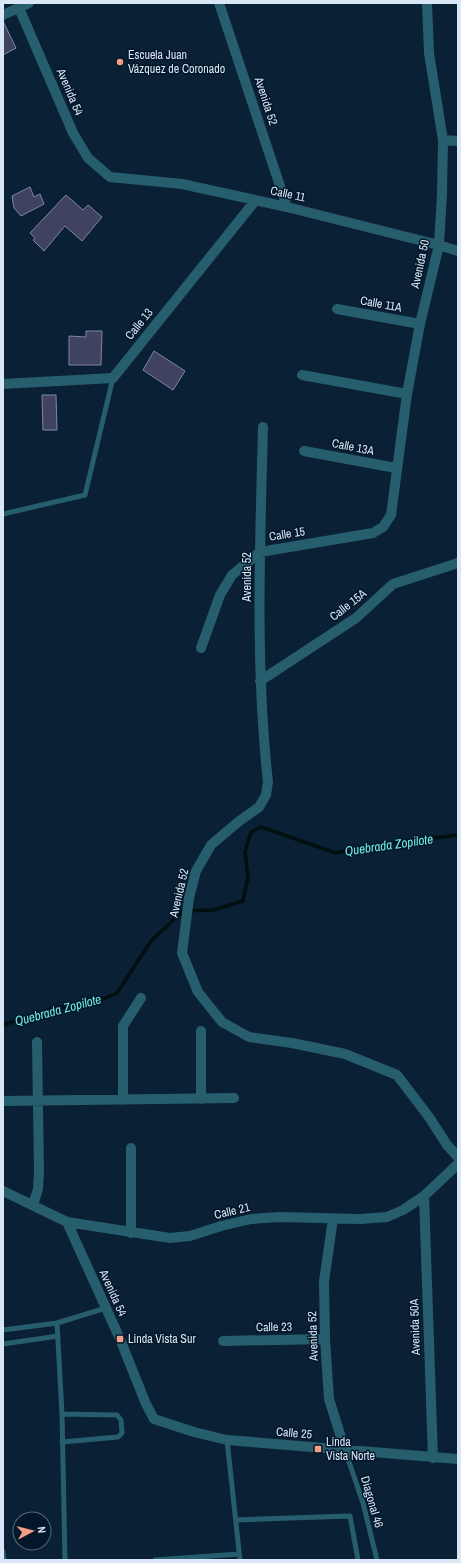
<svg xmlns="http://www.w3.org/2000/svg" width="461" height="1563" viewBox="0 0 461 1563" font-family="'Archivo Narrow',sans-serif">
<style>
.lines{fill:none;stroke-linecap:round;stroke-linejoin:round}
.stream{stroke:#00100f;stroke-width:3.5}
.building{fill:#404360;stroke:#8185a6}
.service{stroke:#275e6e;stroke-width:5}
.minor{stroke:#275e6e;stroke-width:10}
.poi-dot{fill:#f39f83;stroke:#03172b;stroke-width:1.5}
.labels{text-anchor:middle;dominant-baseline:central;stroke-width:3;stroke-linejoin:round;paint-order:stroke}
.poi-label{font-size:12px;fill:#d9e6f5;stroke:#03172b;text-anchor:start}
.street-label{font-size:12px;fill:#d9e6f5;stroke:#03172b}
.water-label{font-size:13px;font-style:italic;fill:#72eae3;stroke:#03172b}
</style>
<rect width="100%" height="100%" fill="#0a2035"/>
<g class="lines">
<path class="stream" d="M3,1025L54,1008L91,1004L117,993L151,941L183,911L214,910L243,901L248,877L245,852L251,832L261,827L336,853L376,845L458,835"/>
</g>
<path class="building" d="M3,21L16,48L3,55Z
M30,187L34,197L40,194L44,204L21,216L14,208L12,196Z
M66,195L83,210L88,205L102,217L82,241L65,226L44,251L33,240L35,238L30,233Z
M86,331H102L101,365H69V336L86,337Z
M154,351L185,371L173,390L143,370Z
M42,395H56L57,430H43Z"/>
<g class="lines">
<path class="service" d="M3,514L85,495L113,378
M57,1323L62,1414L65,1560
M3,1330L57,1323L106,1308
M3,1344L58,1336
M62,1414L117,1415L121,1420L122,1433L118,1437L62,1442
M227,1440L240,1560
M345,1450L363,1503L377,1560
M236,1520L350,1516L358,1560
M3,1551L4,1560
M155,1560L239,1554"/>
<path class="minor" d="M219,3L287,207
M19,8L73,133L88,158L110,177L182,184L287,207L439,245L458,251
M3,15L29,3
M443,140L458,141
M337,309L420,324
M302,375L407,394
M3,384L113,378L255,201
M263,427C260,545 255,664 268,782L266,795L259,807L238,822L211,845L196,871L189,898L182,953L198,992L222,1022L249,1037L292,1043L345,1054L397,1075L429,1117L447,1145L458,1157
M304,451L396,468
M201,648L220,595L232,575L260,552L373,533L383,527L391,515L407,394L420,324L439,245L442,194L443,140L429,53L427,3
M260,681L356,618L393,584L458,563
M201,1099V1031
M123,1100V1026L141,998
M3,1101L234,1098
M131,1148V1233
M3,1191L67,1222L170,1238L190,1236L221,1226L251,1219L279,1217L361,1219L387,1217L403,1210L424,1196L458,1164
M424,1196L433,1458
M33,1205L38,1189L39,1171L37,1042
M333,1219L324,1281L325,1339L329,1399L345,1450
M67,1222L120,1339L146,1404L154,1419L194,1432L227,1440L458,1459
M223,1341L325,1339"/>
</g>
<g class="poi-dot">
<circle cx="120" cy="62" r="4"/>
<rect x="116" y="1335" width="8" height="8" rx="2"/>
<rect x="314" y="1445" width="8" height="8" rx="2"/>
</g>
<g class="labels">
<g class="poi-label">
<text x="128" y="55">Escuela Juan<tspan x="128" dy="14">Vázquez de Coronado</tspan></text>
<text x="128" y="1339">Linda Vista Sur</text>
<text x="326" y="1442">Linda<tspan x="326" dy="14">Vista Norte</tspan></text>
</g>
<g class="street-label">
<text transform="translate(70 92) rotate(67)">Avenida 54</text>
<text transform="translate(266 101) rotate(72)">Avenida 52</text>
<text transform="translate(288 194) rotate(12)">Calle 11</text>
<text transform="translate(420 264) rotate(-78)">Avenida 50</text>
<text transform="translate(381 304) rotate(10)">Calle 11A</text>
<text transform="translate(139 324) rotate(-51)">Calle 13</text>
<text transform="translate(353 447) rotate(11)">Calle 13A</text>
<text transform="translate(287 534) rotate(-9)">Calle 15</text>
<text transform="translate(247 577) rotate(-90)">Avenida 52</text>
<text transform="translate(348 605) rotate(-38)">Calle 15A</text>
<text transform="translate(179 893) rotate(-77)">Avenida 52</text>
<text transform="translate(232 1211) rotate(-13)">Calle 21</text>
<text transform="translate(113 1293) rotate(66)">Avenida 54</text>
<text transform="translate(274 1327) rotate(-1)">Calle 23</text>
<text transform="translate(415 1327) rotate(-92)">Avenida 50A</text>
<text transform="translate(313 1336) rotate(-92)">Avenida 52</text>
<text transform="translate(294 1433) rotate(5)">Calle 25</text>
<text transform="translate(372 1502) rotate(74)">Diagonal 46</text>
</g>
<g class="water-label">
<text transform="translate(389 845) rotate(-8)">Quebrada Zopilote</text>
<text transform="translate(58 1010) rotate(-15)">Quebrada Zopilote</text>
</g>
</g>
<rect width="461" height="1563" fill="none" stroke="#d9e6f5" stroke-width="8"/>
<g transform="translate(32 1531) rotate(83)"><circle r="19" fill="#03172b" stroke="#596a7c"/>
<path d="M0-3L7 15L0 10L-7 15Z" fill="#f39f83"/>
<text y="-6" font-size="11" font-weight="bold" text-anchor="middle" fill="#d9e6f5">N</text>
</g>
</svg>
